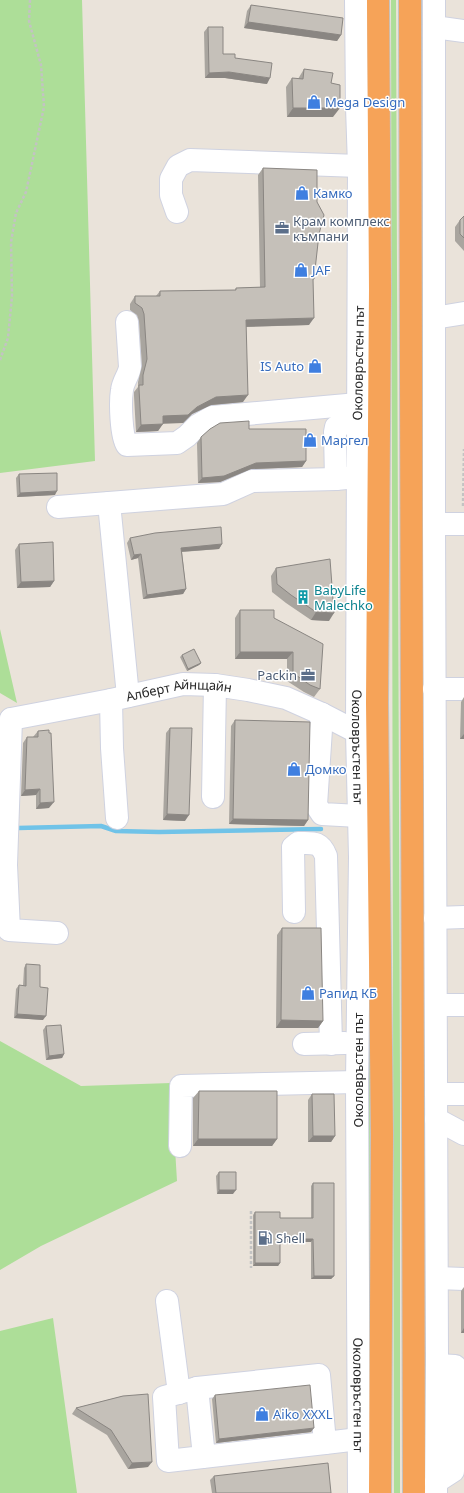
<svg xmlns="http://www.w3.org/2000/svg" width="464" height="1493" viewBox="0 0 464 1493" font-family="'Noto Sans',sans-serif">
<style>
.green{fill:#adde98}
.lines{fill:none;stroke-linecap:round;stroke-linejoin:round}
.stream{stroke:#70c3e8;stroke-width:4.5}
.minor-casing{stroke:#cfd2e0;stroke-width:24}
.highway-casing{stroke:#c3c3c3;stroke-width:24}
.path{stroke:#c3c3c3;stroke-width:2.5;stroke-dasharray:3 2;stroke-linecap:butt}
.minor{stroke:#fff;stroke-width:22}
.highway{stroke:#f6a358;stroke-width:22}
.wall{fill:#a9a59f}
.shaded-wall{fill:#8a8682}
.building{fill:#c5c0b9;stroke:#8a8682}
.labels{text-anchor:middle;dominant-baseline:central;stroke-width:3;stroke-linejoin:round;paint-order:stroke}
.shop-label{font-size:13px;fill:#366cbe;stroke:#fff;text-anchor:start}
.service-label{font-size:13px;fill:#4e5e75;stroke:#fff;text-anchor:start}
.street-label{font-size:13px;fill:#282828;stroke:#fff}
.culture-label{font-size:13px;fill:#0d838f;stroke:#fff;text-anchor:start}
</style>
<rect width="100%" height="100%" fill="#eae3da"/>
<path class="green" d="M0,0H82L95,461L0,473Z
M391,0H396L400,1085V1493H394Z
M0,629L17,703L0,693Z
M366,955L372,1023V1493H367Z
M0,1041L81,1086L171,1083L177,1181L41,1246L0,1270Z
M53,1318L77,1493H0V1331Z"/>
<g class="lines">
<path class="stream" d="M18,828L101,826L116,831L159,832L321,829"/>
<defs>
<g id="minor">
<path id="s1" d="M356,0L357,107L359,166L357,732L360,857L357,1082L359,1493"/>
<path d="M434,0V524L437,1355L436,1493"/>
<path d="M434,27L464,31"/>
<path d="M177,212L171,195V179L178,166L190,160L359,166"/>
<path d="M434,318L464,313"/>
<path d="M127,322L130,367C129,375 123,381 122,390C120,402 121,436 127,445L177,443L187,436L198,425L212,417L358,404"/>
<path d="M336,479L335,432L336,427L341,424L357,423"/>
<path d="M109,503L128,696"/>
<path d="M58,507L223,494L252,481L336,479L357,477"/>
<path d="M434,524H464"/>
<path d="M434,689H464"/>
<path d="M111,700L112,748L117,818"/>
<path d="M322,714L316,805L322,814L359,816"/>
<path id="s2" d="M11,719L111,700L183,684L215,685L248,690L286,698L322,714L357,732"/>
<path d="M11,719L6,865L9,930L57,933"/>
<path d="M213,797L215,685"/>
<path d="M294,912L293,847L298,843C313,843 320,841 326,856L331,1044"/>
<path d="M435,918L464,917"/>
<path d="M436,1005H464"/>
<path d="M304,1044L345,1043"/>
<path d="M436,1094H464"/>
<path d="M436,1119L464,1134"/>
<path d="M180,1146L181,1086L357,1082"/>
<path d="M437,1278L464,1279"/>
<path d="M167,1301L179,1393"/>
<path d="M197,1388L319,1375L325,1443L359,1439"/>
<path d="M204,1457L197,1388L164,1397L168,1461L325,1443"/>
<path d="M436,1482L453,1471L455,1366L437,1365"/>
</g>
<path id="highway" d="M378,0L380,289L377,703L382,1134L380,1493
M410,0L414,1493"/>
</defs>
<use href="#minor" class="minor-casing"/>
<use href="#highway" class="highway-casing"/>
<path class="path" d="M0,360L8,338L12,296L11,242L16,213L26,192L44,107L41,65L29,21L30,0
M463,506L464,449
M251,1211V1268"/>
<use href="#minor" class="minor"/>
<use href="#highway" class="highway"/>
</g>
<path class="wall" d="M251,5L341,35L337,41L244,28L247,11Z
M208,27L223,54L235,58L267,84L225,78H205L204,32Z
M304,69L331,83L333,117H287L286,87L292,78L298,79Z
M263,168L317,202L319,234L313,281L309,325L246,327L243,402L211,405L192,414L183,423H163L158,431L136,432L134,396V392L138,387V382L142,366L139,321L137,315L130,310V304L135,296H156L160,291L235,290L236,288L260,287L258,175Z
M464,216V251L455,241V227L460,220Z
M249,429L306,461L302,467L251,469L220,482L198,483L197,443L201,437Z
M19,474L55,495L17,497L16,478Z
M130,538L222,544L219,549L182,552L186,589L183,594L143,599L138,558L131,560L127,543Z
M19,544L54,581L50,587L17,588L15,550Z
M276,568L329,621L311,620L286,603L272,592L271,576Z
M240,610L274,618L320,689L314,697L304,692L287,681V659H235V618Z
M182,655L201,663L199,665L187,671L180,657Z
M464,697V739H460L461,702Z
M235,720L308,820L304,826L229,824L231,726Z
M170,728L185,821L163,820L166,733Z
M38,731L49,808L36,809V795L21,796L23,743L27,737H33Z
M282,928L323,1021L318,1028H276L277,935Z
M26,964L40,987L43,1020L14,1018L16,989L19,985L23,986L24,968Z
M46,1026L64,1054L62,1058L46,1060L43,1030Z
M199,1091L277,1139L272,1146H193V1098Z
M312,1094L335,1136L331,1142H308V1100Z
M219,1172L233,1194H217L216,1176Z
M313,1183L334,1276L331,1279H311V1242H280V1263L278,1266H253V1215L255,1212L280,1218H311V1186Z
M464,1287V1333H461V1291Z
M215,1395L311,1432L216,1443L212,1399Z
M123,1396L148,1467L128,1469L107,1435L72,1414L76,1408Z
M214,1476L331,1493H212L210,1480Z"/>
<path class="shaded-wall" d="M248,22L341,35L337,41L244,28Z
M229,72L270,78L267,84L225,78H205L209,73Z
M293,108H340L333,117H287Z
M314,318L309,325L241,327L246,320Z
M248,395L243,402L211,405L192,414L183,423L158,424L163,416L197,407L216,397Z
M163,424L158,431L136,432L141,425Z
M306,461L302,467L251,469L220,482L198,483L202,478L256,463Z
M57,491L55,495L17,497L20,493Z
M222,544L219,549L178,552L181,548Z
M141,554L138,558L131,560L134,555Z
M54,581L50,587L17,588L21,582Z
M186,589L183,594L143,599L147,595Z
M316,612L334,613L329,621L311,620Z
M240,652H293L287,659H235Z
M201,663L199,665L187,671L188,669Z
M464,734V739H460Z
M40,789L36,795L21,796L25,790Z
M54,802L49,808L36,809L40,803Z
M167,814L189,815L185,821L163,820Z
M233,819L308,820L304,826L229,824Z
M17,1014L46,1016L43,1020L14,1018Z
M281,1020L323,1021L318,1028H276Z
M64,1054L62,1058L46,1060L49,1056Z
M313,1136H335L331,1142H308Z
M198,1139H277L272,1146H193Z
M219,1190H236L233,1194H217Z
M280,1239H313L311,1242H278Z
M255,1263H280L278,1266H253Z
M314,1276H334L331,1279H311Z
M464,1328V1333H461Z
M314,1428L311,1432L216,1443L219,1439Z
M152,1462L148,1467L128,1469L132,1463Z"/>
<path class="building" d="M251,5L343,18L341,35L248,22Z
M208,27H223V54H235V58L272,63L270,78L229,72L209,73Z
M304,69L333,73L331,83L340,85V108H293L292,78L303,79Z
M263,168L317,170V202L324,215L319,234L314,279H313L314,318L246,320L248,395L216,397L197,407L188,415L163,416V424L141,425L139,389V385H143V375L147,359L144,314L142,308L135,303V296H160V291L236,290V288L265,287Z
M464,216V238L460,234V220Z
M249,421V429H306V461L256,463L224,476L202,478L201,437L210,429L220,423Z
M57,473V491L20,493L19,474Z
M221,527L222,544L181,548L186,589L147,595L141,554L134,555L130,538L155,533Z
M53,542L54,581L21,582L19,544Z
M330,559L334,613L316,612L291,595L277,584L276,568Z
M240,610H274V618L323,644L320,689L310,685L293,673V652H240Z
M194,649L201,663L188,669L182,655Z
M235,720L310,722L308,820L233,819Z
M170,728H192L189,815L167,814Z
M49,730V733H51L54,802L40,803V789L25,790L27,737H38V731Z
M282,928H321L323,1021L281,1020Z
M26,964L40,965V987L48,988L46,1016L17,1014L19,985L26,986Z
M61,1025L64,1054L49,1056L46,1026Z
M199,1091H277V1139H198Z
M312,1094H334L335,1136H313Z
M219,1172H236V1190H219Z
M313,1183H334V1276H314L313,1239H280V1263H255V1212H280V1218H313Z
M310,1385L314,1428L219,1439L215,1395Z
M148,1394L152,1462L132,1463L111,1430L76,1408L123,1396Z
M328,1463L331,1493H216L214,1476Z"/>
<defs>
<symbol id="shop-bare" viewBox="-9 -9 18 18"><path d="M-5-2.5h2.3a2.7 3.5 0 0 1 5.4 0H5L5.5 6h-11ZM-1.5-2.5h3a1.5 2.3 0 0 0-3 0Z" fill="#3f7fe0" stroke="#fff" stroke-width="2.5" paint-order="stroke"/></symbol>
<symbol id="office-bare" viewBox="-9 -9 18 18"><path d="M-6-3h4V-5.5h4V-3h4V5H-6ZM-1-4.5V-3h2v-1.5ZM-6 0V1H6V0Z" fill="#5c6f8a" stroke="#fff" stroke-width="2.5" paint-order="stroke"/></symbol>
<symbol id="building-bare" viewBox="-9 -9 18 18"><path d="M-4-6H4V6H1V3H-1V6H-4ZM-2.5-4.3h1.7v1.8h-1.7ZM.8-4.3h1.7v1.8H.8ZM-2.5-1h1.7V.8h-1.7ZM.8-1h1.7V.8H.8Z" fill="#0f9aa8" stroke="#fff" stroke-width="2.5" paint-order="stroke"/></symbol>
<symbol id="fuel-bare" viewBox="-9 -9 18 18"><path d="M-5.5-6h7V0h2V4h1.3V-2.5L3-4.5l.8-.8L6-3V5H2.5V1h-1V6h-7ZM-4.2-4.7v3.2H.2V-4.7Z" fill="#5c6f8a" stroke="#fff" stroke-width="2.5" paint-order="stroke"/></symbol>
</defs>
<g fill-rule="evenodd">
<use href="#shop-bare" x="304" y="92" width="20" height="20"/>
<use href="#shop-bare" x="292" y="183" width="20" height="20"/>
<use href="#office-bare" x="272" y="218" width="20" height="20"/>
<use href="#shop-bare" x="291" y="260" width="20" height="20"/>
<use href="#shop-bare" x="305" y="356" width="20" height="20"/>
<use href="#shop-bare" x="300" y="430" width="20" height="20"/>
<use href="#building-bare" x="293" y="587" width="20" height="20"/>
<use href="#office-bare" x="298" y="665" width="20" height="20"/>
<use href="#shop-bare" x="284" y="759" width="20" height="20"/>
<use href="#shop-bare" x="298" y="983" width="20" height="20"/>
<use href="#fuel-bare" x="255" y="1228" width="20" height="20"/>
<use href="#shop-bare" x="252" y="1404" width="20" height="20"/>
</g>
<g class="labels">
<g class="shop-label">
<text x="325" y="102">Mega Design</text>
<text x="313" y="193">Камко</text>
<text x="312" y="270">JAF</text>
<text x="304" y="366" text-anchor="end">IS Auto</text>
<text x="321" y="440">Маргел</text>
<text x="305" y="769">Домко</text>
<text x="319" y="993">Рапид КБ</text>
<text x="273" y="1414">Aiko XXXL</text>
</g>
<g class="service-label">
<text x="293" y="221">Крам комплекс<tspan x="293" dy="15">къмпани</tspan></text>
<text x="297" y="675" text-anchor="end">Packin</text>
<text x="276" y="1238">Shell</text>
</g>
<g class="street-label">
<text transform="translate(358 363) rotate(-89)">Околовръстен път</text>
<text stroke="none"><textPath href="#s2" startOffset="171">Алберт Айнщайн</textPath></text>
<text stroke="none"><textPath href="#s1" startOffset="747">Околовръстен път</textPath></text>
<text transform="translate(358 1070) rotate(-90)">Околовръстен път</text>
<text stroke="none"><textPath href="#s1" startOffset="1395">Околовръстен път</textPath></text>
</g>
<g class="culture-label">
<text x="314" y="590">BabyLife<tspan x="314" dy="15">Malechko</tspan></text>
</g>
</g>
</svg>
